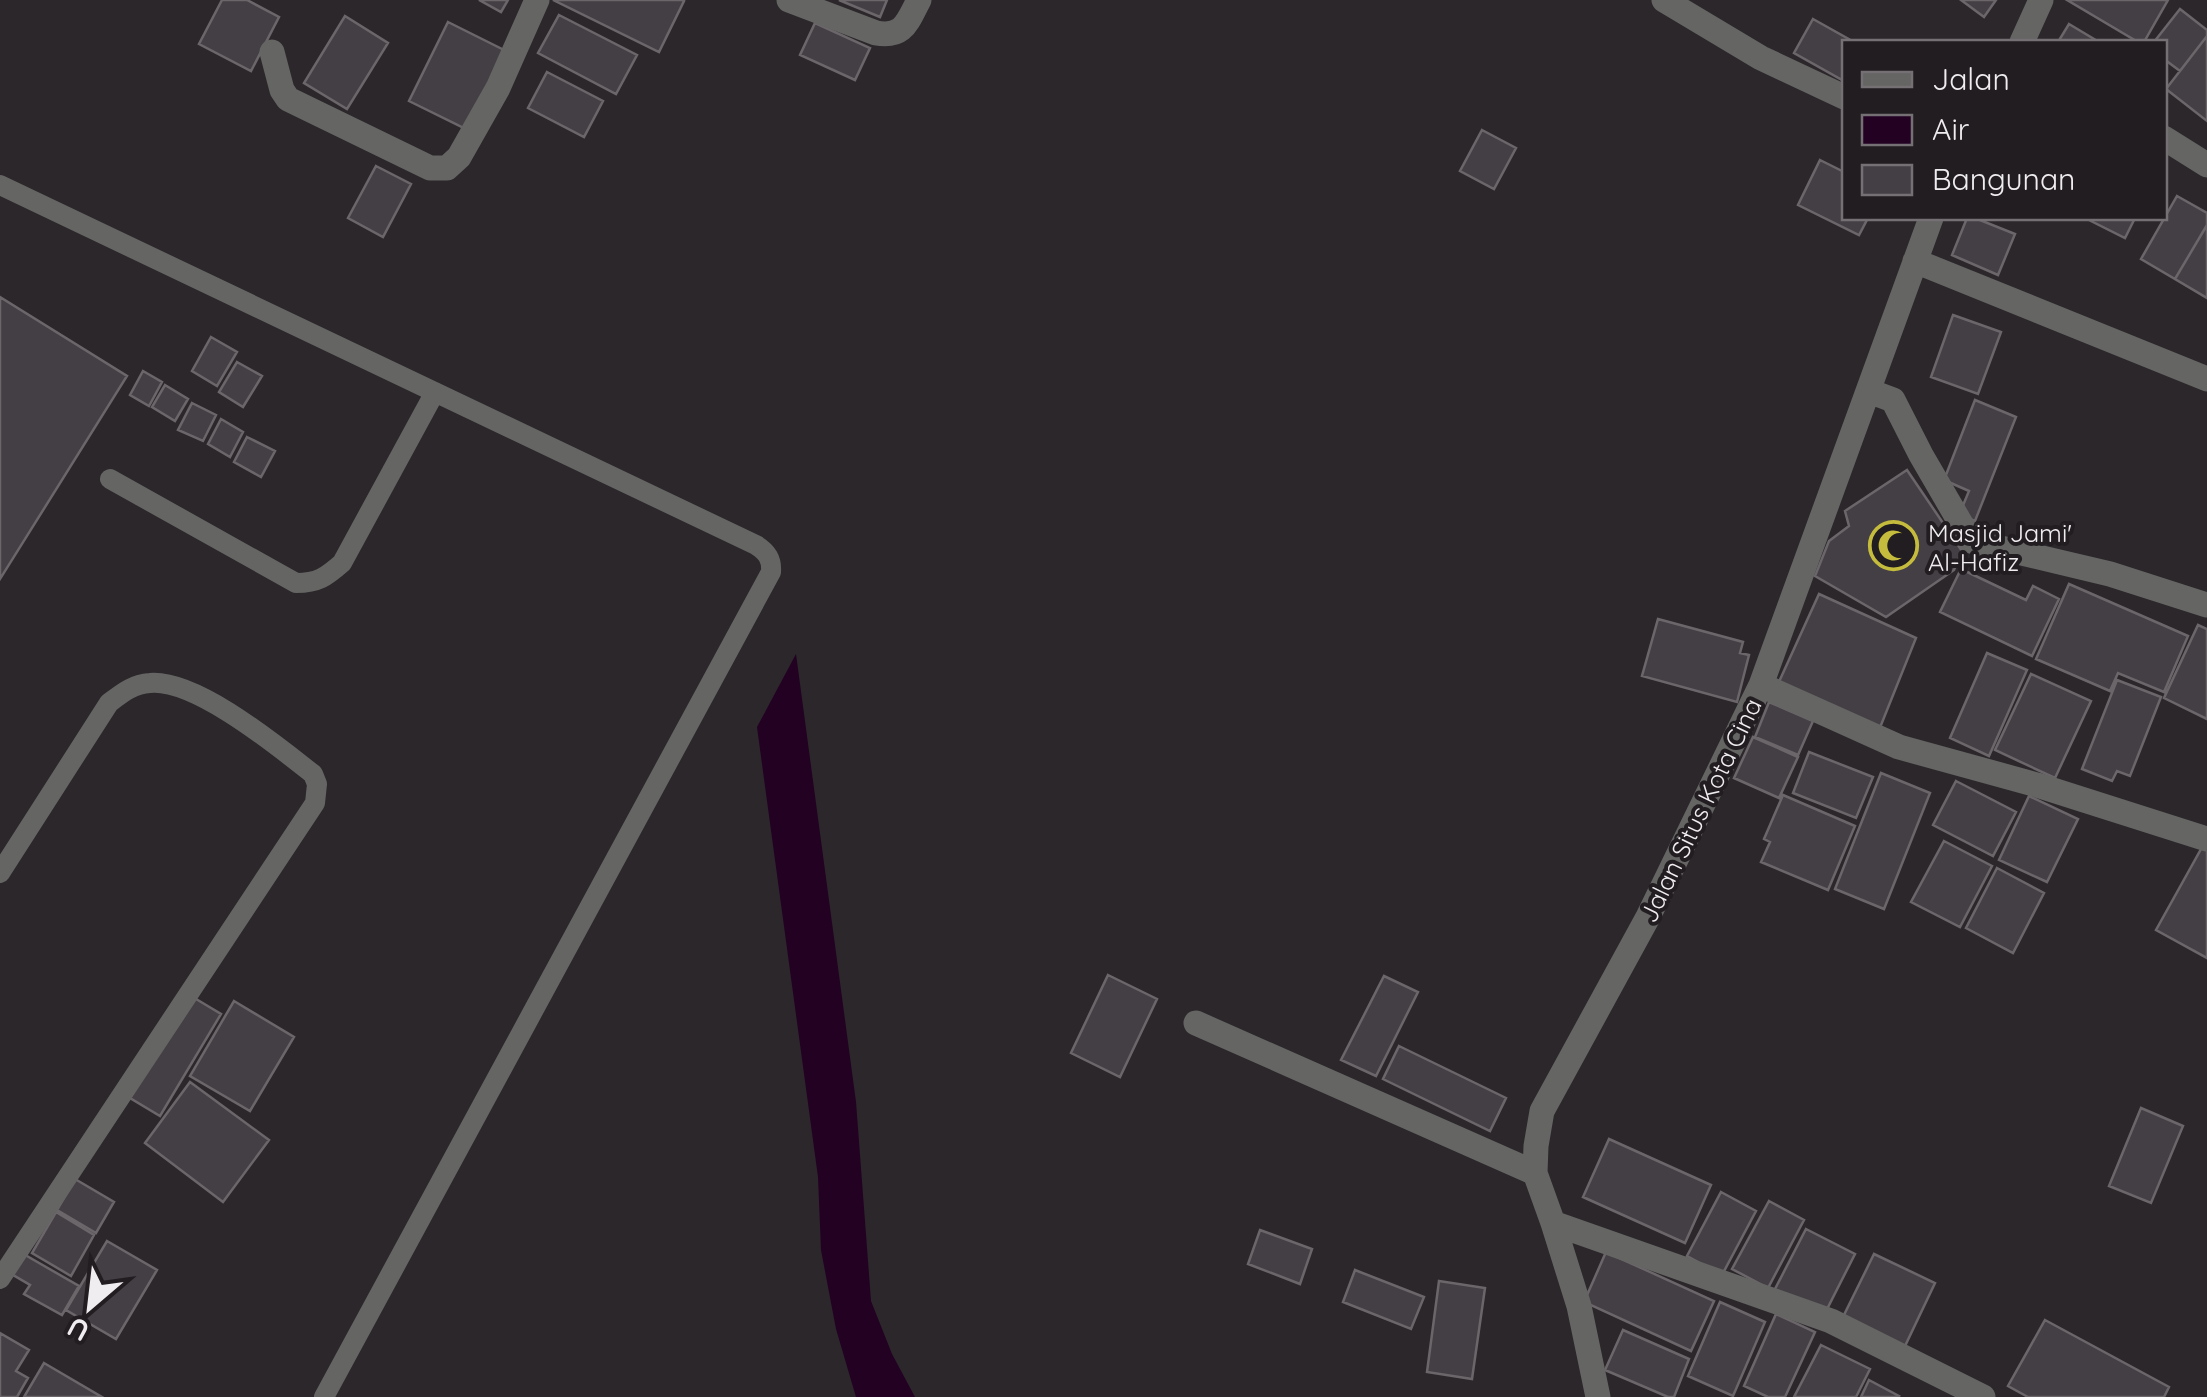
<svg xmlns="http://www.w3.org/2000/svg" width="2207" height="1397" viewBox="0 0 2207 1397" font-family="Quicksand,sans-serif">
<style>
.water{fill:#230123}
.building{fill:#443f44;stroke:#6b666a;stroke-width:2.5}
.lines{fill:none;stroke-linecap:round;stroke-linejoin:round}
.lane{stroke:#656563;stroke-width:20}
.street{stroke:#656563;stroke-width:25}
.labels{text-anchor:middle;dominant-baseline:central;stroke-width:8;stroke-linejoin:round;paint-order:stroke}
.poi-label{font-size:25px;fill:#f0edf0;stroke:#211d21;text-anchor:start}
.street-label{font-size:25px;fill:#f0edf0;stroke:#211d21}
</style>
<rect width="100%" height="100%" fill="#2b272b"/>
<path class="water" d="M796,654L856,1102L871,1301L892,1354L915,1397H856L836,1329L821,1250L818,1177L757,727Z"/>
<path class="building" d="M222,0H247L279,17L251,71L199,44Z
M479,0H508L501,12Z
M553,0H682L684,1L659,52Z
M839,0H887L880,17Z
M1961,0H1996L1984,17Z
M2067,0H2168L2144,42H2138Z
M2180,9L2207,30V36L2180,71L2164,59V42H2154Z
M559,15L637,55L616,94L538,53Z
M345,16L388,43L347,109L304,83Z
M1813,19L1854,42H1844V81L1794,53Z
M448,22L506,51L466,129L409,101Z
M815,23L870,48L855,80L800,55Z
M2069,24L2099,42H2058Z
M2207,36V121L2166,89Z
M547,72L603,101L584,137L528,108Z
M1482,130L1516,148L1494,189L1460,171Z
M1820,160L1844,172V218H1868L1859,235L1798,205Z
M376,166L411,184L383,237L348,218Z
M2177,196L2207,213V225L2175,279L2141,259Z
M1967,218H1975L2015,234L1998,275L1952,255Z
M2090,218H2135L2125,238L2089,220Z
M2207,225V298L2175,279Z
M0,297L127,376L0,579Z
M1953,315L2001,332L1978,394L1931,377Z
M211,337L237,352L217,386L192,371Z
M237,362L262,376L243,407L219,392Z
M143,371L162,382L149,406L130,395Z
M165,385L188,399L175,421L152,407Z
M1975,400L2016,417L1975,521L1959,515L1969,491L1944,480Z
M192,403L216,415L203,441L178,430Z
M221,419L243,432L230,457L208,444Z
M247,437L275,451L261,477L234,462Z
M1907,470L1962,551L1954,570L1886,617L1815,576L1829,541L1849,526L1845,511Z
M1961,569L2026,600L2033,586L2059,599L2032,656L1940,612Z
M2069,584L2188,636L2164,692L2118,673L2110,691L2036,659Z
M1819,594L1916,638L1879,730L1778,684Z
M1658,619L1743,642L1740,653L1749,655L1737,702L1642,676Z
M2198,625L2207,629V719L2164,698Z
M1987,653L2027,670L1989,756L1950,738Z
M2031,674L2091,701L2055,778L1995,750Z
M2117,680L2161,697L2130,776L2117,771L2112,781L2082,769Z
M1769,702L1813,721L1798,755L1755,737Z
M1753,737L1798,757L1779,798L1734,778Z
M1809,752L1873,777L1856,818L1793,793Z
M1881,773L1930,793L1884,909L1835,889Z
M1956,781L2016,812L1993,856L1933,825Z
M1783,795L1855,826L1828,890L1761,862L1770,842L1764,839Z
M2029,796L2078,819L2047,882L1999,860Z
M1944,841L1992,866L1960,927L1911,902Z
M2205,842L2207,843V958L2156,930Z
M1997,868L2044,893L2013,953L1966,928Z
M1108,975L1157,999L1120,1077L1071,1053Z
M1384,976L1418,992L1376,1076L1341,1060Z
M191,996L221,1014L160,1116L130,1098Z
M234,1001L294,1037L250,1111L190,1076Z
M1399,1046L1506,1098L1490,1131L1383,1079Z
M190,1082L269,1140L223,1202L145,1143Z
M2141,1108L2183,1126L2151,1203L2109,1186Z
M1609,1139L1711,1185L1685,1243L1583,1197Z
M75,1179L114,1202L96,1233L57,1210Z
M1721,1192L1756,1211L1722,1275L1687,1256Z
M1769,1201L1804,1220L1768,1288L1732,1269Z
M56,1212L94,1235L71,1276L32,1253Z
M1806,1229L1855,1254L1824,1315L1775,1289Z
M1260,1230L1312,1249L1300,1284L1248,1264Z
M107,1241L157,1270L116,1339L66,1310Z
M20,1252L79,1286L62,1315L24,1294L30,1285L8,1272Z
M1606,1252L1714,1301L1691,1351L1584,1302Z
M1874,1254L1935,1283L1905,1346L1843,1317Z
M1355,1270L1424,1297L1411,1329L1343,1302Z
M1439,1281L1485,1288L1472,1379L1427,1372Z
M1720,1302L1765,1322L1733,1396L1688,1376Z
M1776,1314L1815,1332L1785,1397H1768L1744,1386Z
M2045,1320L2169,1387L2164,1397H2028L2008,1386Z
M1623,1330L1689,1359L1674,1397H1668L1605,1370Z
M0,1333L29,1350L16,1371L28,1378L17,1397H0Z
M1821,1345L1870,1369L1856,1397H1794Z
M44,1363L102,1397H24Z
M1869,1380L1899,1396L1898,1397H1861Z"/>
<g class="lines">
<path class="lane" d="M0,185L756,545C767,552 772,559 771,572L324,1397
M110,479L296,583C318,583 326,577 342,563L435,392
M0,873L109,703C122,693 133,684 150,683C196,679 277,746 313,774L317,784L315,803L0,1279"/>
<path class="street" d="M789,0L876,33C904,38 907,22 919,0
M1664,0L1761,58L1844,97
M2022,42L2041,0
M272,52L282,90L288,99L430,168H447L459,157L498,88L537,0
M2164,138L2207,165
M1915,261L2207,379
M1869,391L1893,400L1921,455L1971,541L2110,574L2207,605
M1761,685L1899,747L2037,785L2207,839
M1196,1023L1535,1173
M1553,1223L1831,1321L1983,1397
M1598,1397L1579,1306L1553,1223L1535,1173L1536,1146L1542,1111L1648,917L1761,685L1931,218"/>
</g>
<defs>
<symbol id="mosque-ring" viewBox="-11 -11 22 22"><circle r="9.5" fill="#211d21" stroke="#c5bc3d" stroke-width="1.5"/><path d="M3.5-4.9A6 6 0 1 0 3.5 4.9A5 5 0 1 1 3.5-4.9Z" fill="#c5bc3d"/></symbol>
</defs>
<g fill-rule="evenodd">
<use href="#mosque-ring" x="1866" y="518" width="55" height="55"/>
</g>
<g class="labels">
<g class="poi-label">
<text x="1928" y="532">Masjid Jami'<tspan x="1928" dy="29">Al-Hafiz</tspan></text>
</g>
<g class="street-label">
<text transform="translate(1700 810) rotate(-64)">Jalan Situs Kota Cina</text>
</g>
</g>
<rect x="1842" y="40" width="325" height="180" fill="#211d21" stroke="#747074" stroke-width="2.5"/>
<rect x="1862" y="72" width="50" height="15" fill="#656563" stroke="#747074" stroke-width="2.5"/>
<text x="1932" y="90" font-size="30" fill="#f0edf0">Jalan</text>
<rect x="1862" y="115" width="50" height="30" fill="#230123" stroke="#747074" stroke-width="2.5"/>
<text x="1932" y="140" font-size="30" fill="#f0edf0">Air</text>
<rect x="1862" y="165" width="50" height="30" fill="#443f44" stroke="#747074" stroke-width="2.5"/>
<text x="1932" y="190" font-size="30" fill="#f0edf0">Bangunan</text>
<g transform="translate(90 1307) rotate(208)" stroke="#211d21" stroke-width="8" paint-order="stroke">
<path d="M0-8L18 38L0 25L-18 38Z" fill="#f0edf0"/>
<text y="-15" font-size="28" font-weight="bold" text-anchor="middle" fill="#f0edf0">U</text>
</g>
</svg>
